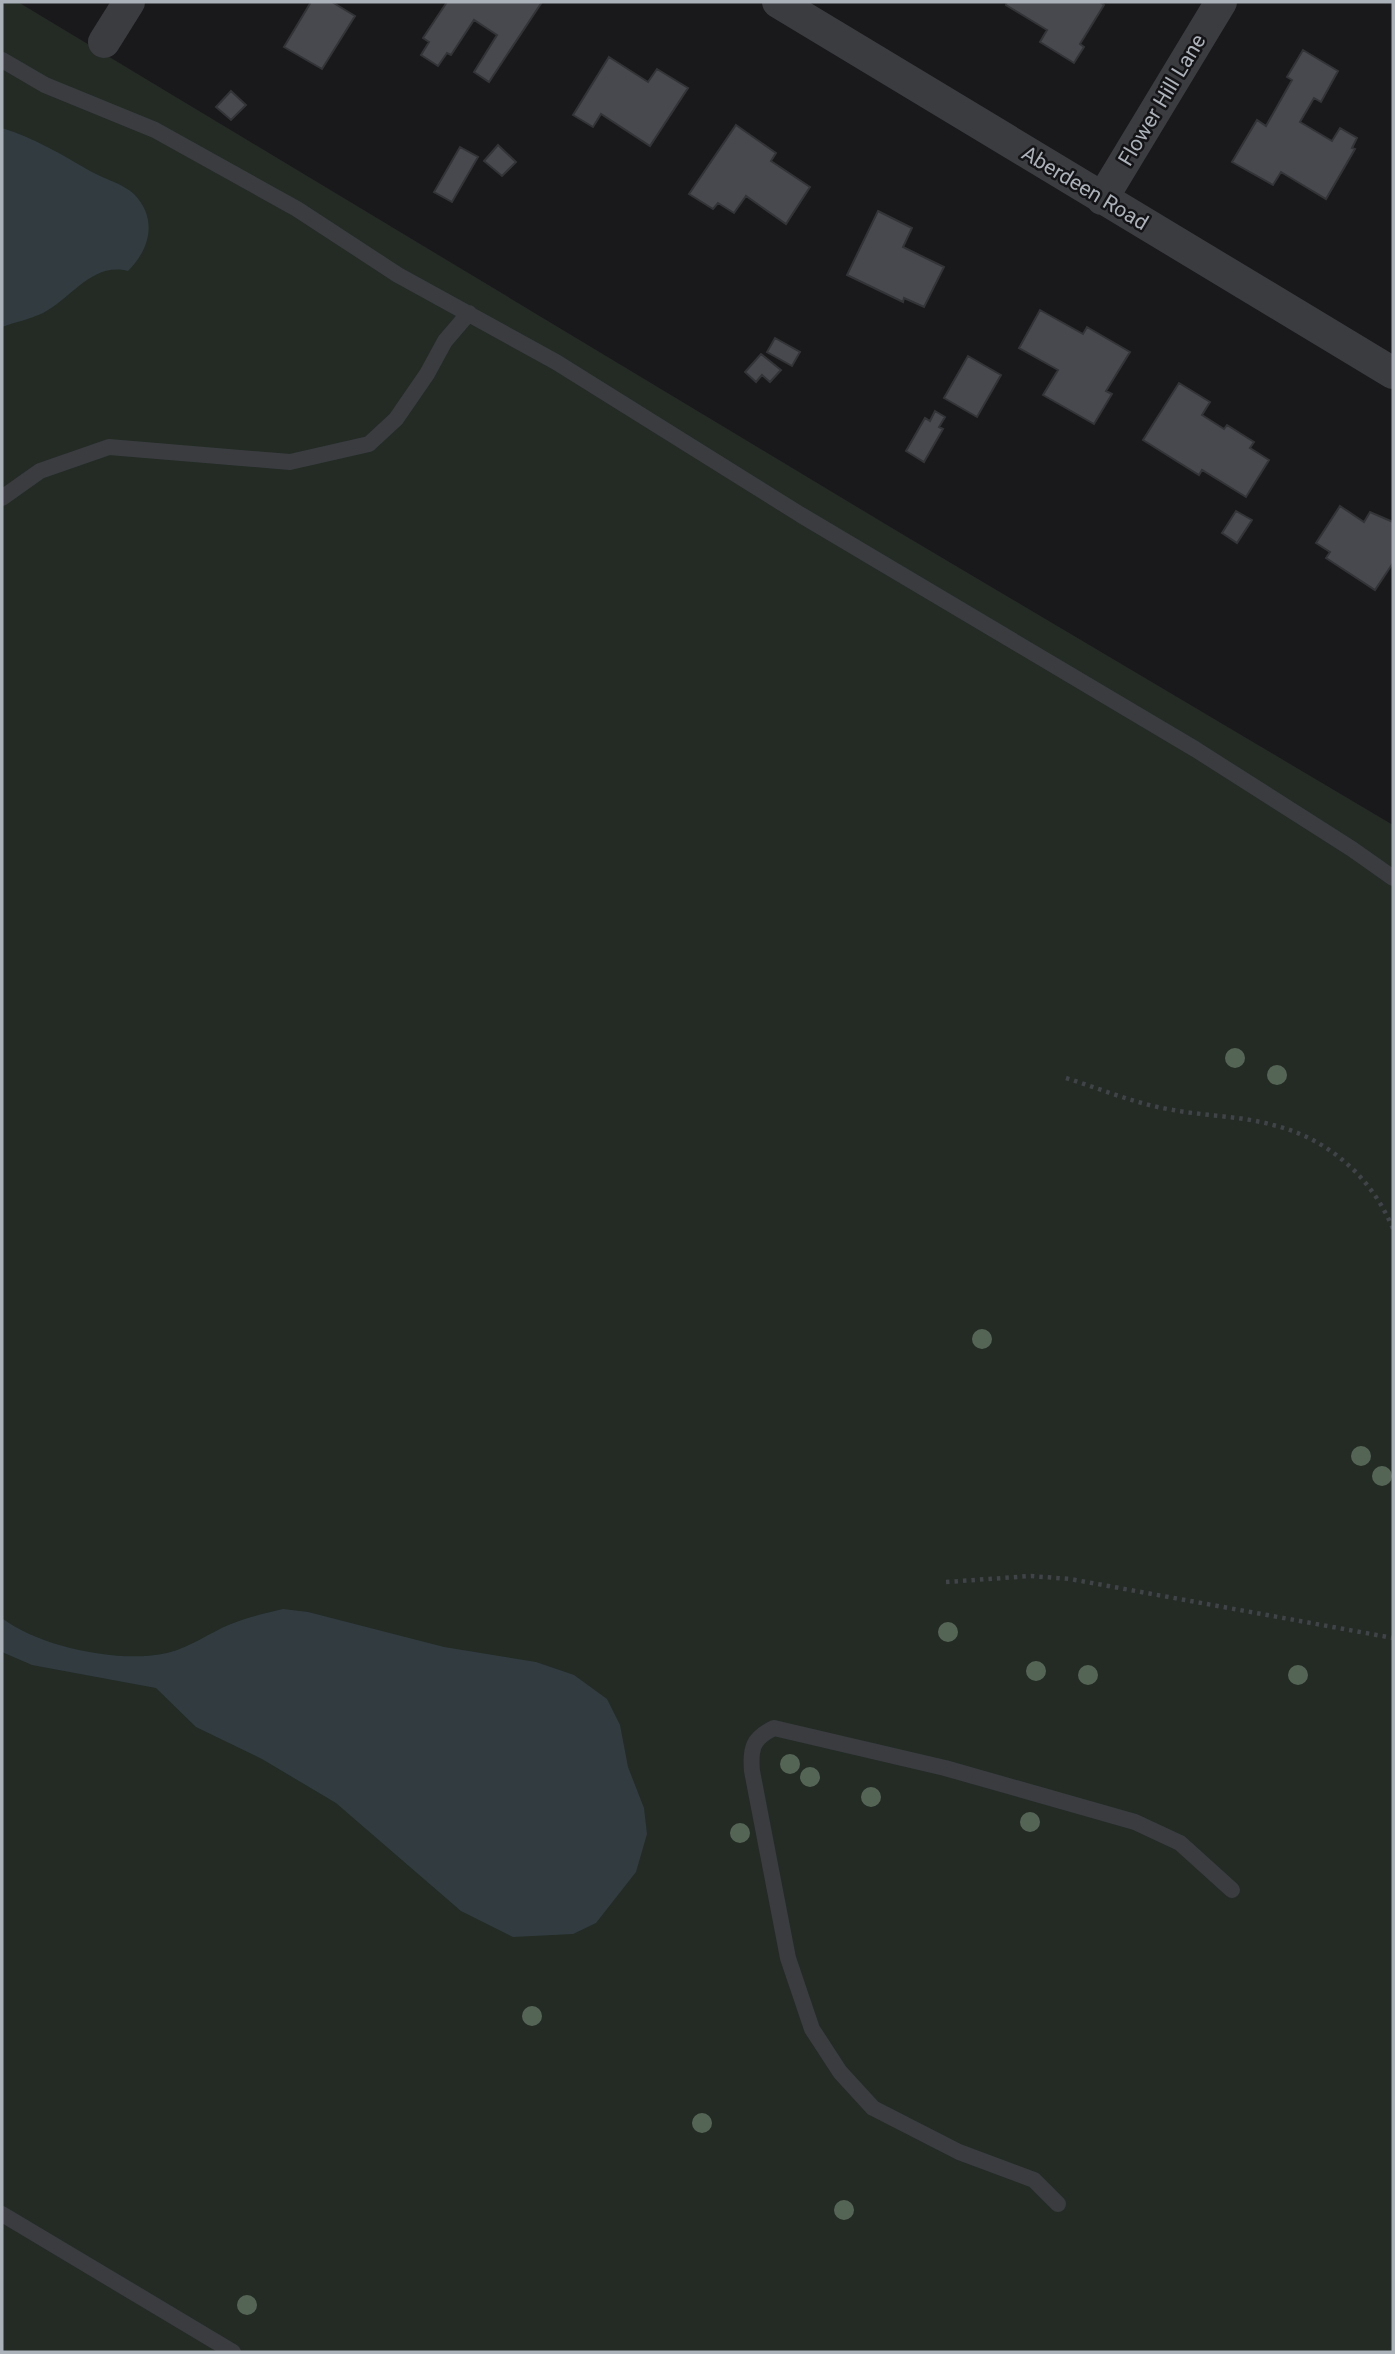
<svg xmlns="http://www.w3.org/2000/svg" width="1395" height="2354" viewBox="0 0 1395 2354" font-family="Roboto,sans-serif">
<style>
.green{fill:#232b24}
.water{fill:#323b40}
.building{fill:#48494e;stroke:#333437;stroke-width:2}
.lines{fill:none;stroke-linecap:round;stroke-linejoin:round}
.path{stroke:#404347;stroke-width:4.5;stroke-dasharray:3.5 5;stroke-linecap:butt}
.service{stroke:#3a3c40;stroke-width:16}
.minor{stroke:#3a3c40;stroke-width:32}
.tree{fill:#556555}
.labels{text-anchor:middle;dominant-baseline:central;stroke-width:5;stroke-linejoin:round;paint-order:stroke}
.street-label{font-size:21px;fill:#acb2ba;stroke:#141416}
</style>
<rect width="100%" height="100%" fill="#19191b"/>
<path class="green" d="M2,2H18L897,531L1393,825V2352H2Z"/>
<path class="water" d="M2,128C34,138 61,154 90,171C104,179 122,183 134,194C158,219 150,249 128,271C92,262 72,298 43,313C31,319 15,322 2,327Z
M283,1609L308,1612L444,1647L536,1662L574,1675L607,1699L620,1725L628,1767L644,1808L647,1834L636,1872L596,1923L573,1934L513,1937L461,1911L336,1803L262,1759L196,1727L156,1688L32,1665L2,1652V1618C39,1647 121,1664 167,1653C189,1648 211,1632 231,1624C248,1617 266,1613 283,1609Z"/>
<path class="building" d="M311,2H332L355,16L322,69L284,47Z
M447,2H542L489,82L474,72L497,35L474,20L451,55L447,53L438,66L421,55L429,42L423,38Z
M1007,2H1100L1104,5L1080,44L1084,47L1074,63L1040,42L1047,30L1006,5Z
M1303,50L1338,71L1321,102L1314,98L1300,122L1332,141L1340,128L1357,138L1352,148L1355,149L1326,199L1281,172L1273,185L1232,162L1257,120L1266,126L1292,80L1287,77Z
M609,57L648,82L657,69L688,88L650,146L601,114L593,127L573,115Z
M231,91L246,105L231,120L216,107Z
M736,125L776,153L771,161L810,187L786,224L746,196L734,213L718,203L713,209L689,194Z
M498,145L516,162L502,176L484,161Z
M460,147L478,157L452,202L434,192Z
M878,211L912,228L903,247L944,267L924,307L904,298L903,302L847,275Z
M1040,310L1083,334L1087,327L1130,352L1106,391L1112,394L1094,424L1043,395L1058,370L1019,348Z
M775,338L800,352L792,366L767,352Z
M761,354L781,370L770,382L762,375L756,382L745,372Z
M968,356L1001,375L977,417L944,398Z
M1179,383L1210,402L1202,415L1224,429L1227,425L1254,442L1250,448L1269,460L1246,497L1202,470L1199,475L1143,440Z
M935,411L945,417L939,427L943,429L924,462L906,451L925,418L930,421Z
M1340,506L1364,522L1370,512L1393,522V563L1375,590L1326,558L1330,552L1316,543Z
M1236,511L1252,520L1237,543L1222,533Z"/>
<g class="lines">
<path class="path" d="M1066,1078C1101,1089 1136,1104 1173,1110C1206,1116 1241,1116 1273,1125C1327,1138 1372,1177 1393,1229
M946,1582L1031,1576L1070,1579L1393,1638"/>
<path class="service" d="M2,60L45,85L155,130L297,209L398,275L556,362L801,515L1195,749L1352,849L1393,878
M2,498L40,471L109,447L290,462L369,444L396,419L427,374L445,341L469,313
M1058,2204L1034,2180L959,2152L873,2108L840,2072L812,2029L788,1958L752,1771C750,1748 753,1738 774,1728L945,1768L1135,1822L1180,1843L1232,1890
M2,2214L233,2352"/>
<path class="minor" d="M778,2L1393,373
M104,42L129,2
M1102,199L1221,2"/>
</g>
<g class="tree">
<circle cx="1235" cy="1058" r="10"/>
<circle cx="1277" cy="1075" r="10"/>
<circle cx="982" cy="1339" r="10"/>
<circle cx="1361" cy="1456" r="10"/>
<circle cx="1382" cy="1476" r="10"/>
<circle cx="948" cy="1632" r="10"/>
<circle cx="1036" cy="1671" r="10"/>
<circle cx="1088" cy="1675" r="10"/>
<circle cx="1298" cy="1675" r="10"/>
<circle cx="790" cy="1764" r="10"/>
<circle cx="810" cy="1777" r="10"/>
<circle cx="871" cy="1797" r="10"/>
<circle cx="1030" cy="1822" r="10"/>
<circle cx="740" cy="1833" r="10"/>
<circle cx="532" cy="2016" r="10"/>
<circle cx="702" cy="2123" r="10"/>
<circle cx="844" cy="2210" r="10"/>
<circle cx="247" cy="2305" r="10"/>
</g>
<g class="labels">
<g class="street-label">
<text transform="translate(1162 100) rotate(-59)">Flower Hill Lane</text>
<text transform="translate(1085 188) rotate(31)">Aberdeen Road</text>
</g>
</g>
<rect width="1395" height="2354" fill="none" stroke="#acb2ba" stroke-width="7"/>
</svg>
